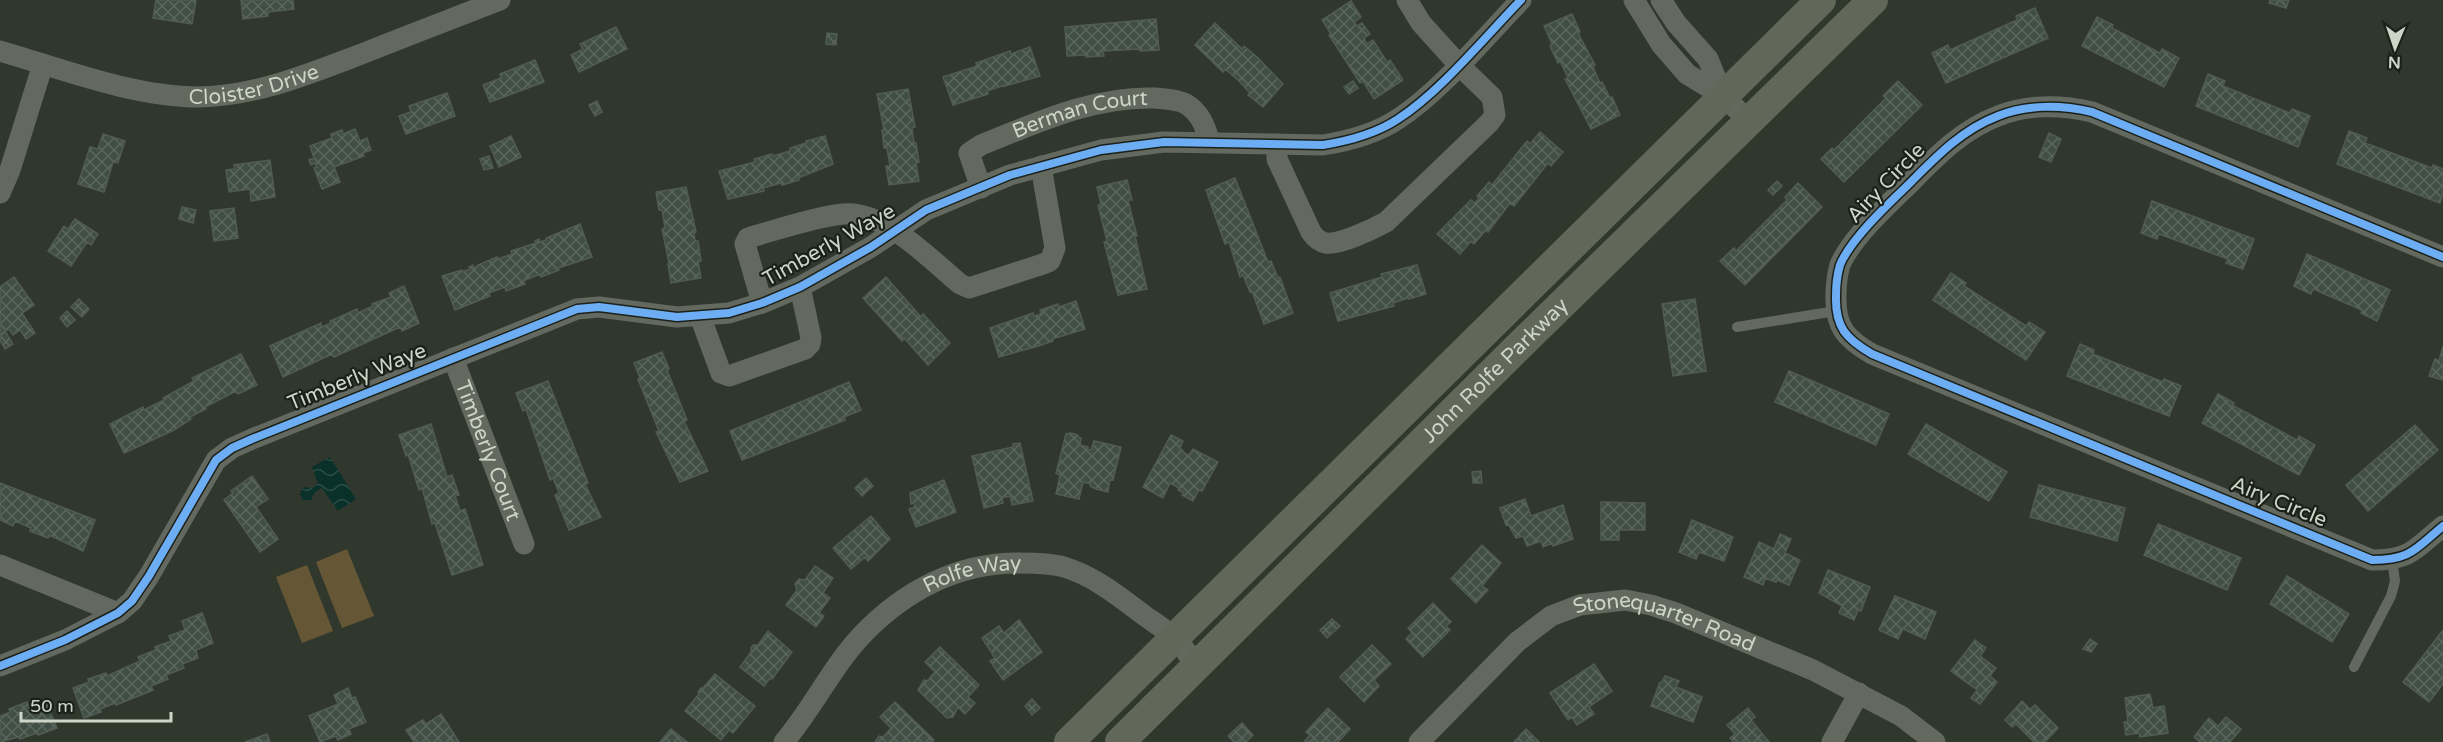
<svg xmlns="http://www.w3.org/2000/svg" width="2443" height="742" viewBox="0 0 2443 742" font-family="'Varela Round',sans-serif">
<style>
.garden{fill:#655735}
.water{fill:url(#water-waves)}
.building{fill:url(#building-cross-hatch);stroke:#525b52;stroke-width:1.5}
.lines{fill:none;stroke-linecap:round;stroke-linejoin:round}
.service{stroke:#646960;stroke-width:10}
.minor{stroke:#646960;stroke-width:21}
.secondary{stroke:#616759;stroke-width:30}
.cycleway-casing{stroke:#1b2118;stroke-width:11}
.cycleway{stroke:#6dadf4;stroke-width:8}
.labels{text-anchor:middle;dominant-baseline:central;stroke-width:4.5;stroke-linejoin:round;paint-order:stroke}
.street-label{font-size:21px;fill:#ccd5c8;stroke:#1b2118}
</style>
<defs>
<pattern id="water-waves" width="16" height="10" patternUnits="userSpaceOnUse" patternTransform="scale(1.5)"><rect width="16" height="10" fill="#0a302a"/><path d="M0 5q4-4 8 0t8 0" fill="none" stroke="#2c4d47"/></pattern>
<pattern id="building-cross-hatch" width="8" height="8" patternUnits="userSpaceOnUse" patternTransform="scale(1.5)"><rect width="8" height="8" fill="#404e44"/><path d="M0 0l8 8M0 8l8-8" fill="none" stroke="#5a675e"/></pattern>
</defs>
<rect width="100%" height="100%" fill="#30382d"/>
<path class="garden" d="M347,549L374,616L342,628L316,562Z
M307,565L333,631L302,643L276,577Z"/>
<path class="water" d="M330,457L356,499L338,511L322,488L315,492L311,500H303L300,494L303,487L312,488L318,484L312,467Z"/>
<path class="building" d="M156,0H196L192,24L153,18Z
M241,0H293L294,9L268,12V16L243,19Z
M2270,0H2289L2286,8L2269,3Z
M1351,1L1361,17L1354,22L1357,26L1362,23L1370,34L1364,38L1367,44L1373,40L1387,62L1390,60L1403,80L1374,99L1363,81L1360,83L1329,35L1331,34L1322,20Z
M2035,8L2048,38L1946,83L1932,53L1948,45L1950,50L2017,20L2016,16Z
M1572,14L1580,32L1578,33L1595,65L1593,67L1600,83L1602,82L1610,98L1612,97L1620,115L1591,129L1565,79L1568,78L1560,61L1558,63L1550,46L1552,44L1544,26Z
M2097,17L2113,25L2112,28L2160,53L2162,49L2179,58L2164,87L2082,46Z
M1156,19L1159,50L1140,51V49L1103,51L1104,56L1086,57V55L1067,56L1065,27Z
M1215,23L1242,49L1244,46L1257,57L1283,84L1263,107L1248,95L1250,93L1238,80L1225,69L1223,72L1195,45Z
M616,27L627,49L579,72L571,55L583,49L580,44Z
M827,33L837,34L836,45L826,44Z
M1030,47L1040,76L1005,86V85L987,91L988,94L953,105L943,77L977,66L976,63L1010,51L1011,54Z
M535,60L544,82L490,102L483,85L501,78L500,74Z
M2208,74L2225,81L2223,86L2290,113L2292,109L2310,116L2298,147L2196,106Z
M1353,81L1358,88L1349,94L1344,87Z
M1898,81L1922,105L1844,182L1821,159L1832,148L1834,150L1886,98L1883,96Z
M908,89L915,127L912,128L914,143H916L919,162L916,163L919,181L889,185L886,166H890L887,148H884L882,130H884L877,94Z
M447,93L455,116L406,134L399,116L411,112L409,106Z
M597,101L602,112L595,116L589,105Z
M355,129L360,141L367,138L371,150L363,153L364,156L334,167L340,182L322,189L314,168L317,167L315,163L311,165L309,160L314,158L310,146L332,138L331,134L342,130L343,134Z
M2349,131L2367,138L2365,143L2432,168L2433,165L2443,169V194L2440,203L2337,164Z
M1540,132L1563,152L1551,166L1548,163L1514,206L1510,203L1488,232L1486,230L1474,244L1471,241L1460,254L1437,234L1471,200L1475,203L1479,198L1477,196L1489,182L1492,185L1527,141L1530,144Z
M2049,133L2061,139L2051,162L2039,157Z
M103,134L125,141L118,163L113,162L104,192L78,184L90,147L98,149Z
M511,136L521,157L499,167L490,146Z
M825,136L833,164L798,178L799,180L782,185L781,183L763,188L764,191L728,199L719,171L755,162L754,159L772,154L773,156L790,151V148L806,143V141Z
M489,156L493,168L484,170L480,159Z
M270,160L275,197L251,201L250,189L229,192L226,170L235,169L234,165Z
M1235,178L1268,262L1271,261L1278,278L1280,277L1293,313L1264,324L1252,291L1250,292L1243,275L1240,277L1229,242L1225,244L1206,190Z
M1127,180L1132,200H1128L1137,236H1135L1147,289L1118,295L1104,242L1107,241L1098,205L1101,204L1097,187Z
M1777,181L1782,186L1773,195L1768,190Z
M1798,183L1822,207L1745,285L1720,261L1734,248L1736,251L1787,200L1785,197Z
M686,187L696,232L694,233L695,241H698L701,261H698L701,278L671,283L668,264L669,263L662,229L665,228L662,210H659L656,192Z
M2152,201L2254,239L2243,269L2226,263L2228,259L2159,234L2157,239L2141,233Z
M182,207L196,210L193,223L179,219Z
M234,208L238,238L214,241L210,211Z
M75,219L98,234L91,245L87,242L71,266L48,251L64,226L68,229Z
M580,224L592,257L558,268L559,270L541,277L540,274L523,281L525,284L506,291L505,287L489,293L490,296L455,310L442,276L462,270V272L470,269L469,267L473,265L474,268L478,266V265L497,257L498,259L512,254L511,251L536,243L535,241L539,239L540,242L546,240V238Z
M2307,254L2390,290L2377,321L2361,313L2362,310L2313,289L2311,294L2294,286Z
M1417,265L1426,294L1409,299L1408,298L1393,303L1394,306L1338,321L1330,293L1382,277L1381,274Z
M1951,273L1966,283L1964,286L2026,326L2029,322L2045,332L2026,360L1933,300Z
M14,277L34,305L22,313L35,333L26,339L20,330L13,335L9,329L5,331L13,344L5,349L0,340V287Z
M886,277L921,317L923,314L950,343L928,365L904,338L902,341L863,298Z
M404,286L419,323L402,331L400,327L334,357L332,354L283,377L270,346L321,323L322,327L331,323L330,321L357,309L358,313L373,306L372,304L391,297L389,293Z
M79,299L89,309L82,317L71,307Z
M1695,299L1706,371L1673,376L1662,304Z
M1076,301L1085,329L1052,339L1053,341L1035,347L999,357L990,328L1033,313L1034,316L1041,314L1040,310L1058,304L1059,307Z
M67,311L75,320L67,327L60,318Z
M2080,344L2094,350L2093,354L2163,382L2164,379L2181,386L2169,416L2067,376Z
M2443,346V380L2429,376L2435,359L2439,361Z
M662,352L669,369L667,370L687,420L684,421L708,471L680,482L656,432L659,431L638,379L640,378L634,363Z
M241,354L257,385L238,394L236,391L205,407L206,409L190,417L191,419L174,430L124,453L110,424L143,407L144,410L164,400L163,398L194,381L192,378Z
M1789,371L1889,414L1876,445L1775,402Z
M548,381L588,483L585,484L601,517L569,530L555,495L559,493L553,478L550,480L526,409L523,411L516,393Z
M849,382L861,410L844,417L845,420L742,460L730,431Z
M2218,394L2234,403L2232,405L2297,440L2299,436L2315,445L2299,475L2202,423Z
M431,424L447,477L452,475L459,495L455,496L460,511L465,509L483,565L452,575L435,523L432,524L422,488L419,490L408,454L406,456L399,435Z
M1926,424L2007,472L1989,501L1908,454Z
M2415,425L2438,450L2368,511L2346,485Z
M1071,433L1078,435V437L1081,438L1080,445L1088,447L1087,449L1091,450L1094,441L1121,447L1113,480L1110,479L1108,492L1096,489L1090,486L1091,484L1083,482L1079,499L1056,494L1060,475L1056,473L1066,434Z
M1171,435L1183,441L1180,448L1186,454L1189,455L1193,449L1218,462L1202,491L1199,490L1193,501L1182,495L1184,493L1178,490L1179,488L1170,483L1163,498L1143,487Z
M1020,443L1033,501L1012,505L1010,496L1002,498L1003,503L984,508L972,456L1013,447V444Z
M1481,471L1482,483H1473L1472,472Z
M252,476L268,499L256,507L278,539L260,552L224,500L233,493L231,491Z
M866,478L873,486L862,496L855,488Z
M944,480L956,512L916,527L909,509L915,507L914,503L911,504L910,493Z
M0,483L95,520L83,551L49,535L48,538L30,531L31,528L15,521L13,526L0,520Z
M2039,485L2125,508L2117,541L2030,517Z
M1525,499L1531,516L1563,505L1573,539L1553,546L1552,543L1543,547L1541,541L1527,546L1523,536L1516,538L1508,524L1506,525L1500,508Z
M1601,502L1645,503V530H1619V540H1601Z
M871,516L890,539L868,561L865,557L851,569L833,548Z
M1692,520L1733,537L1724,561L1699,552L1696,559L1679,552Z
M2158,524L2241,558L2227,590L2144,555Z
M1780,534L1791,539L1785,553L1800,560L1789,585L1777,580L1776,582L1765,578L1763,585L1744,577L1759,542L1774,549Z
M1482,545L1501,563L1482,586L1488,590L1476,603L1451,579Z
M815,566L833,578L823,593L830,598L819,613L824,616L816,627L786,605L797,590L795,584L799,579L805,580Z
M1828,570L1870,587L1861,611L1858,610L1854,620L1839,613L1842,606L1819,593Z
M2287,576L2349,614L2332,642L2270,604Z
M1895,596L1936,612L1925,639L1903,629L1898,639L1879,630Z
M1433,603L1451,622L1446,626L1450,630L1423,657L1406,639L1412,633L1408,628Z
M202,613L213,643L196,650L198,658L182,664L184,668L166,675L168,679L151,686L153,690L116,705L115,703L100,709L101,712L84,718L73,688L89,682L88,679L106,673L107,676L140,661L138,657L156,650L155,647L171,641L169,636L185,630L182,621Z
M1332,619L1340,626L1327,638L1320,630Z
M1019,620L1042,652L1003,680L990,661L995,658L982,638L999,626L1004,633Z
M2443,630V684L2429,702L2403,682Z
M768,631L792,652L772,679L770,678L764,686L740,667L751,652V648L753,645H758Z
M2090,639L2097,644L2091,652L2083,649Z
M1975,640L1986,648L1980,656L1996,668L1990,676L1997,682L1980,704L1971,698L1977,690L1951,671Z
M1372,645L1391,664L1374,680L1379,686L1364,702L1340,677Z
M940,647L979,685L968,697L975,703L965,714L958,707L953,717L947,718L918,690L924,680L927,681L935,672L925,662Z
M1594,664L1612,691L1589,707L1594,714L1577,725L1572,717L1568,720L1550,693Z
M715,674L755,706L733,733L729,730L721,740L685,711L699,694L698,692L701,688L702,689Z
M1665,676L1679,681L1676,687L1702,697L1693,722L1651,706L1660,682H1662Z
M348,688L352,698L355,697L366,722L349,729L351,734L338,740L336,736L320,742L309,716L338,704L334,695Z
M2150,694L2153,708L2164,706L2168,733L2140,737L2139,733L2126,735L2124,722H2128L2125,698Z
M45,699L57,728L38,735L37,733L20,739L19,737L0,742V716L10,712L9,709L27,702L28,705Z
M1032,699L1040,708L1032,715L1025,706Z
M2022,701L2030,709L2035,705L2058,728L2045,742H2034L2016,724L2012,727L2005,720Z
M895,702L934,740L932,742H875L879,736L883,737L891,728L880,717Z
M1328,708L1350,729L1338,742H1304L1310,735L1306,732Z
M1748,708L1755,717L1751,720L1769,742H1733L1730,738L1735,734L1727,725Z
M441,714L459,742H414L406,730L423,720L426,724Z
M2226,717L2241,729L2230,742H2200L2194,737L2209,718L2218,726Z
M1242,723L1253,735L1246,742H1234L1228,736Z
M671,729L687,742H660Z
M1526,729L1539,742H1514Z
M267,734L270,742H245Z"/>
<g class="lines">
<path class="service" d="M1737,327L1836,311
M2354,667L2391,596L2395,581L2392,560"/>
<g class="minor">
<path d="M1634,0L1661,44L1687,74L1723,96L1749,121"/>
<path d="M1661,0L1676,23L1708,59L1723,96"/>
<path id="s1" d="M0,51C62,69 134,97 199,97C257,96 311,73 364,53C409,35 454,18 500,0"/>
<path d="M1277,144V159L1311,232C1315,238 1319,242 1326,243C1340,245 1373,229 1386,222L1489,123L1495,115L1492,97L1458,64L1421,23L1407,0"/>
<path id="s2" d="M981,188L969,153L981,145C1036,123 1093,96 1155,98C1165,99 1177,99 1186,104C1201,113 1205,127 1210,142"/>
<path d="M0,193L10,170L43,64"/>
<path d="M2443,257L2092,112C2062,105 2027,104 1998,116C1961,130 1935,158 1908,185C1888,204 1850,240 1840,265C1837,275 1836,286 1836,296C1835,327 1846,339 1872,354L2372,560C2411,560 2415,549 2443,526"/>
<path d="M762,303L745,244L748,238C776,230 814,217 843,214C883,209 931,260 960,284L969,288L1043,264L1050,261L1055,248L1041,166"/>
<path d="M700,316L721,373L729,376L805,349L810,344L811,338L800,287"/>
<path id="s3" d="M453,358L524,544"/>
<path d="M0,565L118,613"/>
<path d="M0,666L65,640L118,613L132,601L149,576L216,460L232,448L252,439L577,309L599,307L677,317L729,313L762,303L800,287L871,247L926,210L1010,175L1101,150L1164,142L1323,145C1348,141 1377,133 1398,119C1441,91 1484,38 1521,0"/>
<path id="s4" d="M784,742C813,708 831,668 862,635C904,591 957,563 1018,563C1033,563 1050,563 1064,567C1094,576 1120,597 1145,616C1155,623 1166,630 1175,638C1183,646 1190,657 1197,667"/>
<path id="s5" d="M1419,742L1517,642L1551,616L1580,605L1625,600L1651,605L1676,613L1813,670L1901,716L1935,742"/>
<path d="M1832,742L1859,693"/>
</g>
<g class="secondary">
<path d="M1069,742L1821,0"/>
<path id="s6" d="M1120,742L1519,346L1873,0"/>
</g>
<defs>
<path id="cycleway" d="M2443,257L2092,112C2062,105 2027,104 1998,116C1961,130 1935,158 1908,185C1888,204 1850,240 1840,265C1837,275 1836,286 1836,296C1835,327 1846,339 1872,354L2372,560C2411,560 2415,549 2443,526
M0,666L65,640L118,613L132,601L149,576L216,460L232,448L252,439L577,309L599,307L677,317L729,313L762,303L800,287L871,247L926,210L1010,175L1101,150L1164,142L1323,145C1348,141 1377,133 1398,119C1441,91 1484,38 1521,0"/>
</defs>
<use href="#cycleway" class="cycleway-casing"/>
<use href="#cycleway" class="cycleway"/>
</g>
<g class="labels">
<g class="street-label">
<text stroke="none"><textPath href="#s1" startOffset="261">Cloister Drive</textPath></text>
<text stroke="none"><textPath href="#s2" startOffset="156">Berman Court</textPath></text>
<text transform="translate(1886 183) rotate(-46)">Airy Circle</text>
<text transform="translate(829 245) rotate(-29)">Timberly Waye</text>
<text stroke="none"><textPath href="#s6" startOffset="528">John Rolfe Parkway</textPath></text>
<text transform="translate(357 377) rotate(-22)">Timberly Waye</text>
<text stroke="none"><textPath href="#s3" startOffset="99">Timberly Court</textPath></text>
<text transform="translate(2279 502) rotate(22)">Airy Circle</text>
<text stroke="none"><textPath href="#s4" startOffset="262">Rolfe Way</textPath></text>
<text stroke="none"><textPath href="#s5" startOffset="302">Stonequarter Road</textPath></text>
</g>
</g>
<g transform="translate(2395 48) rotate(182)" stroke="#1b2118" stroke-width="4.5" paint-order="stroke">
<path d="M0-4.5L10 22L0 15L-10 22Z" fill="#ccd5c8"/>
<text y="-9" font-size="16" font-weight="bold" text-anchor="middle" fill="#ccd5c8">N</text>
</g>
<path d="M21 712v9h150v-9" fill="none" stroke="#ccd5c8" stroke-width="3"/>
<text x="30" y="712" font-size="18" fill="#ccd5c8" stroke="#1b2118" stroke-width="4.5" paint-order="stroke">50 m</text>
</svg>
